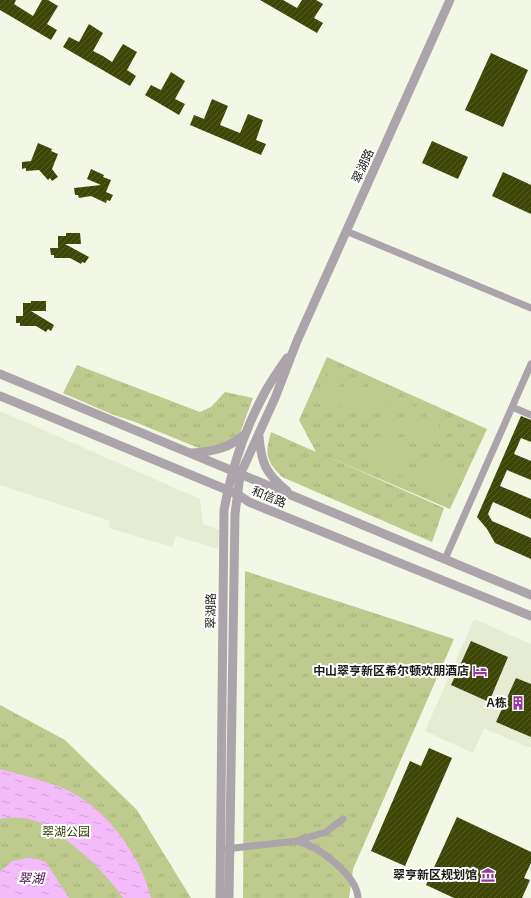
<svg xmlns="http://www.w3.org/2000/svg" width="531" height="898" viewBox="0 0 531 898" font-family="Arial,'Noto Sans SC',sans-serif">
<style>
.built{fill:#e6ebd3}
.grass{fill:url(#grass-tufts)}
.pitch{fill:#bfcb8e}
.water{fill:url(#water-ripples)}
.building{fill:url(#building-hatch)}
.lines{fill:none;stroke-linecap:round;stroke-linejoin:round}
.minor{stroke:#aba5ab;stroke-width:7}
.tertiary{stroke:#aba5ab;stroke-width:9}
.labels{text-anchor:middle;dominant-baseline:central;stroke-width:4;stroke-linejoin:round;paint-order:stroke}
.street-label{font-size:12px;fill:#1a1c16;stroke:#fff}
.poi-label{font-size:12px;font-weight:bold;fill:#1a1c16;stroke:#fff;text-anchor:end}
.park-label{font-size:12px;fill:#353e00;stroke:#fff}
.water-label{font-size:13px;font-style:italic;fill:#4e0b57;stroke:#fff}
</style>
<defs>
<pattern id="grass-tufts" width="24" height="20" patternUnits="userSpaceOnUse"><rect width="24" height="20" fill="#bfcb8e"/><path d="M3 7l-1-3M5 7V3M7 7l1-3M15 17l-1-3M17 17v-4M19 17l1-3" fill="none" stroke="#a4ae7a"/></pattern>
<pattern id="water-ripples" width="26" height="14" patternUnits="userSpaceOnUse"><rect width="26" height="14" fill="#f3bbfa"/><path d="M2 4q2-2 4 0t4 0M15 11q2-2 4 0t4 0" fill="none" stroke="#d0a0d6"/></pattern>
<pattern id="building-hatch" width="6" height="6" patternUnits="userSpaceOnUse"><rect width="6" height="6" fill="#3e4606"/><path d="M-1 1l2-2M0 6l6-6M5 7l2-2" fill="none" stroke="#575d2a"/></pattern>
</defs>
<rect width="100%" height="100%" fill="#f3f7e6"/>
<path class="built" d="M0,411L200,499L203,524L220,530L218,549L176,536L172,547L109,528L110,521L0,485Z
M474,619L531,644V747H527L484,728L473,753L425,731Z"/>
<path class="grass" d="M327,357L487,429L450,509L326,456L444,508L432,542L282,477C265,460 265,454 271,432L316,452L299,420Z
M77,365L200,412L211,407L225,392L253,398L240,433L231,442L201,449L135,422L111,414L63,393Z
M245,571L454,639L353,869L349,898H243Z
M0,705L65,740L137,810L191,898H0Z"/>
<path class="pitch" d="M331,368L345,374L333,402L319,395Z
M350,378L363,384L351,411L337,405Z
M369,386L382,392L370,420L357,414Z
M390,396L404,402L392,429L378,423Z
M410,404L423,410L411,438L397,432Z
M428,413L442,419L430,447L416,441Z
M380,436L414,452L403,477L369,461Z
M424,457L458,472L447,497L413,482Z"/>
<path class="water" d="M0,769C25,776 55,782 78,796C113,818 141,858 151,898H123C110,879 93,861 75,847C50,827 34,813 0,819Z
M31,857L46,862L69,898H0V872L12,861Z"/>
<path class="building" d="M0,0H16L14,4L33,16L42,0H48L58,6L47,24L57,30L51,40L0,10Z
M260,0H283L297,8L302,0H316L323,4L314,18L323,23L317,33Z
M89,24L103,33L93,51L103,56L112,62L123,44L137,52L127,70L136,76L130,86L63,47L69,37L79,42Z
M491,53L528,70L503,127L465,110Z
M171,72L185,81L175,99L185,104L179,115L145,95L151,85L161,90Z
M212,99L228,106L220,125L240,133L248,114L263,120L256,140L266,144L261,155L190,125L194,115L204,119Z
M432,141L468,157L458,179L422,163Z
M38,143L52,149L51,151L58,154L52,169L58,177L52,181L50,178L48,180L39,170L26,171V168L22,169V162L31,161Z
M91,169L104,175L103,177L111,180L106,192L113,195L110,201L107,200L106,203L91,196L79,198L78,195H75L74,188L101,185L87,179Z
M503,172L531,185V214L492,196Z
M66,233H80L81,244H65L89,257L85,263L82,262L81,264L70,258H54V255H51L50,248H58V236H66Z
M31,301H46V311H31L54,325L51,331L48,329L46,332L36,326H20V323H16V316H23V303H31Z
M521,416L531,420V442L521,438L514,454L531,461V480L507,470L500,486L531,499V519L493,502L488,514L492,521L531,538V559L495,543L487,529L477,517Z
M471,641L508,657L489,702L451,685Z
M516,678L531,684V737L496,722Z
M429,748L452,758L405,866L371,851L410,761L421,766Z
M457,817L531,852V863L524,878L530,880L522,898H454L426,885Z"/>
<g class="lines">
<path class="minor" d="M346,231L531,308
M512,407L531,415
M445,559L531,364
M299,840L326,832L343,819
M225,849L297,841C318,846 357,875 358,898"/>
<path class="tertiary" d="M0,374L531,595
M0,396L237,494L249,502L531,616
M259,436C261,463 266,474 287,491
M191,453C212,452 231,448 246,433
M220,898L224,510C231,471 245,429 264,394C270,382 279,370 287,358
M229,898L235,514L240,475L275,398L297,341L450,0"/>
</g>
<defs>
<symbol id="hotel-bare" viewBox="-9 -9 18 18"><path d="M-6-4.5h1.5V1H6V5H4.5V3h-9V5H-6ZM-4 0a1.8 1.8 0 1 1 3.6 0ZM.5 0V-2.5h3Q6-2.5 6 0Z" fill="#9437a1" stroke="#fff" stroke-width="2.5" paint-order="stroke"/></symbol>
<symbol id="building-bare" viewBox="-9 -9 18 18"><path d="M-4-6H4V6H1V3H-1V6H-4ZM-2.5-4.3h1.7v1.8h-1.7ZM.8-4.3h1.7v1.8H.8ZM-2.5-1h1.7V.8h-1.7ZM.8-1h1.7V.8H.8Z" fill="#9437a1" stroke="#fff" stroke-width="2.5" paint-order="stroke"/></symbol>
<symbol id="museum-bare" viewBox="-9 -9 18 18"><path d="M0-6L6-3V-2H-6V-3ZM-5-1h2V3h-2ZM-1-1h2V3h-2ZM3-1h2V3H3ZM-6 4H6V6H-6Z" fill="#9437a1" stroke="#fff" stroke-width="2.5" paint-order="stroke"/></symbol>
</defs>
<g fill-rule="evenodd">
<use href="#hotel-bare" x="470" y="661" width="20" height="20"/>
<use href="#building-bare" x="508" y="693" width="20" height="20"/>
<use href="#museum-bare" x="478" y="865" width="20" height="20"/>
</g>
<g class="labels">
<g class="street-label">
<text transform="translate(363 166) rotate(-66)">翠湖路</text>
<text transform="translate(269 497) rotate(23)">和信路</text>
<text transform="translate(211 611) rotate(-89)">翠湖路</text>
</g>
<g class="poi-label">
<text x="469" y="671">中山翠亨新区希尔顿欢朋酒店</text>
<text x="507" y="703">A栋</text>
<text x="477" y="875">翠亨新区规划馆</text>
</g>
<g class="park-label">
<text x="66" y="832">翠湖公园</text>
</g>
<g class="water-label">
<text x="31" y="878">翠湖</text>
</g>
</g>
</svg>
